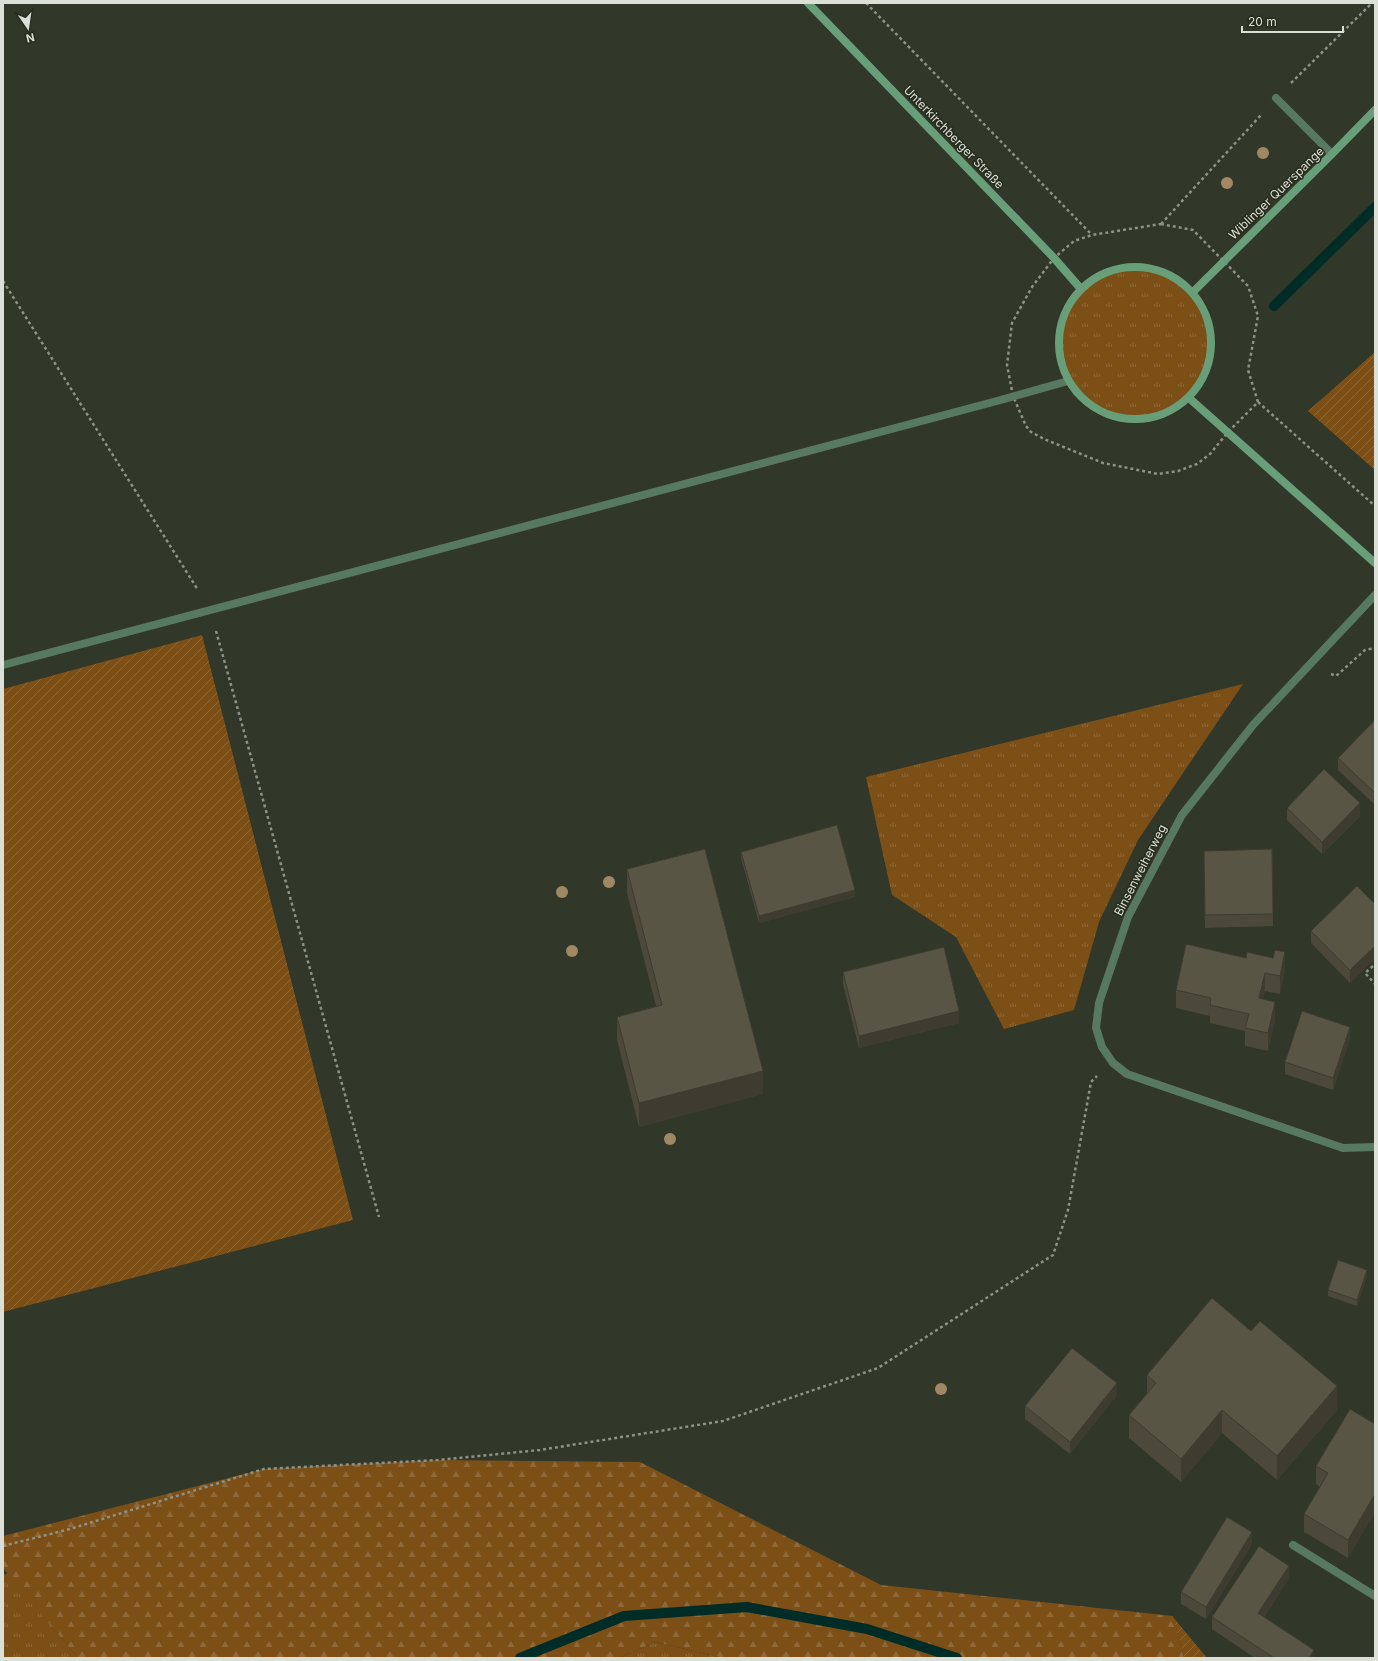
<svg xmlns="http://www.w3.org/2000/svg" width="1378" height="1661" viewBox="0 0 1378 1661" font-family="Inter,sans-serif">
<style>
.grass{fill:url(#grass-tufts)}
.forest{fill:url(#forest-firs)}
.garden{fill:url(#garden-furrows)}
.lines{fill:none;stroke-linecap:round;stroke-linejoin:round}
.stream{stroke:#002c27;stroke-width:10}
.path{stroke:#8d9287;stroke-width:2.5;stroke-dasharray:3 3;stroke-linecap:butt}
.lane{stroke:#577961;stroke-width:8}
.street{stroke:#577961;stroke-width:8}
.secondary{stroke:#689f79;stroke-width:8}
.tree{fill:#a18864}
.wall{fill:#4c493b}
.shaded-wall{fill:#3e3c30}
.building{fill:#585545;stroke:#3e3c30}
.labels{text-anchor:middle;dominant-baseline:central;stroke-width:3;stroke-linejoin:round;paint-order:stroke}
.street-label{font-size:12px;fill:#dbdfd6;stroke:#272d1f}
</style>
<defs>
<pattern id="grass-tufts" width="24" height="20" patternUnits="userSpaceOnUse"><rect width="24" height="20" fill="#7c4f16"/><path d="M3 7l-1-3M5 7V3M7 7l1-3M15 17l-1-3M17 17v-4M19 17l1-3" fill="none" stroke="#8e6837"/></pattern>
<pattern id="forest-firs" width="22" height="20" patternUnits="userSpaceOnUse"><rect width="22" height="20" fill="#7c4f16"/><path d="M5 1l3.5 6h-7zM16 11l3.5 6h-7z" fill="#8e6837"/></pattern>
<pattern id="garden-furrows" width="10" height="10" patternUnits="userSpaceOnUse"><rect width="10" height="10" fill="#7c4f16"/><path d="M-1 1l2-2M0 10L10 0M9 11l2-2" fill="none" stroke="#8e6837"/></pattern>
</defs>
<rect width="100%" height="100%" fill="#313729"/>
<path class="grass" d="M1059 343a76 76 0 1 1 152 0a76 76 0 1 1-152 0Z
M1243,684L1138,840L1099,922L1074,1010L1004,1029L956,937L892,895L866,777Z
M8,1573L78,1658H3V1575Z
M656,1642L723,1658H618Z"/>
<path class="forest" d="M438,1460L640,1462L881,1585L1173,1616L1184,1658H723L656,1642L618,1658H78L3,1568V1536L264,1469Z"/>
<path class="garden" d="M1375,352V470L1308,411Z
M202,635L353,1220L3,1312V689Z
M1173,1617L1207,1658H1184Z"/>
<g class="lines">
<path class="stream" d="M1274,306L1375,207
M520,1658L624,1616L747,1607L867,1629L957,1658"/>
<path class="path" d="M866,3L1092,235
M1291,83L1372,3
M1161,224L1193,230L1248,286L1258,316L1248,370L1258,402L1228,432L1210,454L1197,464L1178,471L1158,474L1103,463L1044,439L1031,432L1026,426L1013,396L1007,365L1012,323L1032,287L1054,258L1074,241L1092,235Z
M1161,224L1262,114
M3,281L198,590
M1258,402L1375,506
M216,631L379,1217
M1331,674L1336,676L1365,650L1375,648
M1373,966L1365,973L1375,984
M3,1546L70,1529L264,1469L438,1460L540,1450L723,1421L878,1368L1053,1255L1068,1210L1091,1082L1097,1076"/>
<path class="lane" d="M1276,98L1332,154
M3,665L997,401L1068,381"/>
<path class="street" d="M1375,595L1253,725L1182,815L1128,917L1099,1003L1096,1028L1102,1047L1113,1063L1127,1074L1343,1148L1375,1147
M1293,1545L1375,1596"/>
<path class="secondary" d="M808,3L1054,258L1081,289
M1059 343a76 76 0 1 1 152 0a76 76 0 1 1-152 0Z
M1193,292L1332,154L1375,110
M1189,398L1375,563"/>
</g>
<g class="tree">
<circle cx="1263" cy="153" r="6"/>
<circle cx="1227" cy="183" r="6"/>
<circle cx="609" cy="882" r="6"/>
<circle cx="562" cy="892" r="6"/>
<circle cx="572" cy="951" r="6"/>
<circle cx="670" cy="1139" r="6"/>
<circle cx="941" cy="1389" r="6"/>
</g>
<path class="wall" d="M1375,720V805L1338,770V758Z
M1287,808L1360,816L1322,854L1287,820Z
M1272,849L1273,926L1205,928L1204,863Z
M741,852L855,897L759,923L741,858Z
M627,869L763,1094L639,1127L617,1040V1017L656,1006L627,893Z
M1375,904V961L1374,959L1350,983L1311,943V931Z
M1186,944L1285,970L1280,994L1265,991L1263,999L1275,1020L1268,1051L1245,1046V1031L1210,1023V1016L1176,1008V990Z
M843,972L959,1023L859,1048L843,984Z
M1350,1039L1333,1090L1285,1074V1062Z
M1367,1276L1357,1306L1328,1296V1290Z
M1147,1375L1337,1410L1277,1480L1222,1433L1181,1482L1129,1438V1415L1147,1394Z
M1117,1395L1070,1454L1025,1419V1406Z
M1350,1409L1348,1558L1304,1532V1514L1320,1487L1316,1484V1466Z
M1252,1544L1206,1619L1181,1604V1592Z
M1289,1578L1264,1617L1314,1658H1255L1212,1629V1617Z"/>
<path class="shaded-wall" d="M1360,803V816L1322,854V842Z
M855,890V897L759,923V916Z
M1374,947V959L1350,983V970Z
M1285,952V970L1280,994V976Z
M1265,973V991L1259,1017V998Z
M1275,1002V1020L1268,1051V1033Z
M959,1011V1023L859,1048V1036Z
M1350,1027V1039L1333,1090V1078Z
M763,1071V1094L639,1127V1103Z
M1367,1270V1276L1357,1306V1300Z
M1117,1383V1395L1070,1454V1442Z
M1337,1386V1410L1277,1480V1456Z
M1222,1410V1433L1181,1482V1459Z
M1375,1494V1513L1348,1558V1540Z
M1252,1532V1544L1206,1619V1607Z
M1289,1566V1578L1258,1625V1613Z
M1314,1650V1658H1309Z"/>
<path class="building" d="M1375,720V793L1338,758Z
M1324,769L1360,803L1322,842L1287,808Z
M837,825L855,890L759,916L741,852Z
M705,849L763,1071L639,1103L617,1017L662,1005L627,869Z
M1272,849L1273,914L1205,915L1204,851Z
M1357,886L1375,904V949L1374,947L1350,970L1311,931Z
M1186,944L1246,958L1247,952L1273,958L1275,950L1285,952L1280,976L1265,973L1259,998L1275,1002L1268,1033L1245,1028L1249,1014L1210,1005L1211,998L1176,990Z
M944,947L959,1011L859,1036L843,972Z
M1302,1011L1350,1027L1333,1078L1285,1062Z
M1338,1260L1367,1270L1357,1300L1328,1290Z
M1212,1298L1251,1331L1260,1321L1337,1386L1277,1456L1222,1410L1181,1459L1129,1415L1156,1383L1147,1375Z
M1072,1348L1117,1383L1070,1442L1025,1406Z
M1350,1409L1375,1424V1494L1348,1540L1304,1514L1328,1473L1316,1466Z
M1227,1517L1252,1532L1206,1607L1181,1592Z
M1259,1546L1289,1566L1258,1613L1314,1650L1309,1658H1274L1212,1617Z"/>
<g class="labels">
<g class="street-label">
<text transform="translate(954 137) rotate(46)">Unterkirchberger Straße</text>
<text transform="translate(1276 193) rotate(-44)">Wiblinger Querspange</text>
<text transform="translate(1140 870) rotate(-63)">Binsenweiherweg</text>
</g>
</g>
<rect width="1378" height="1661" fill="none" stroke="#dbdfd6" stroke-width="8"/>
<g transform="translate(28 28) rotate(167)" stroke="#272d1f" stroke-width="3" paint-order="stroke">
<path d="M0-3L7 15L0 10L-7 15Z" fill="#dbdfd6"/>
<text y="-6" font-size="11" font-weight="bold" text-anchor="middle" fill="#dbdfd6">N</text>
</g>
<path d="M1242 26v6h101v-6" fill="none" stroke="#dbdfd6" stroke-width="2"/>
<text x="1248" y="26" font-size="12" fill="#dbdfd6" stroke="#272d1f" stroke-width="3" paint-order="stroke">20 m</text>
</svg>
